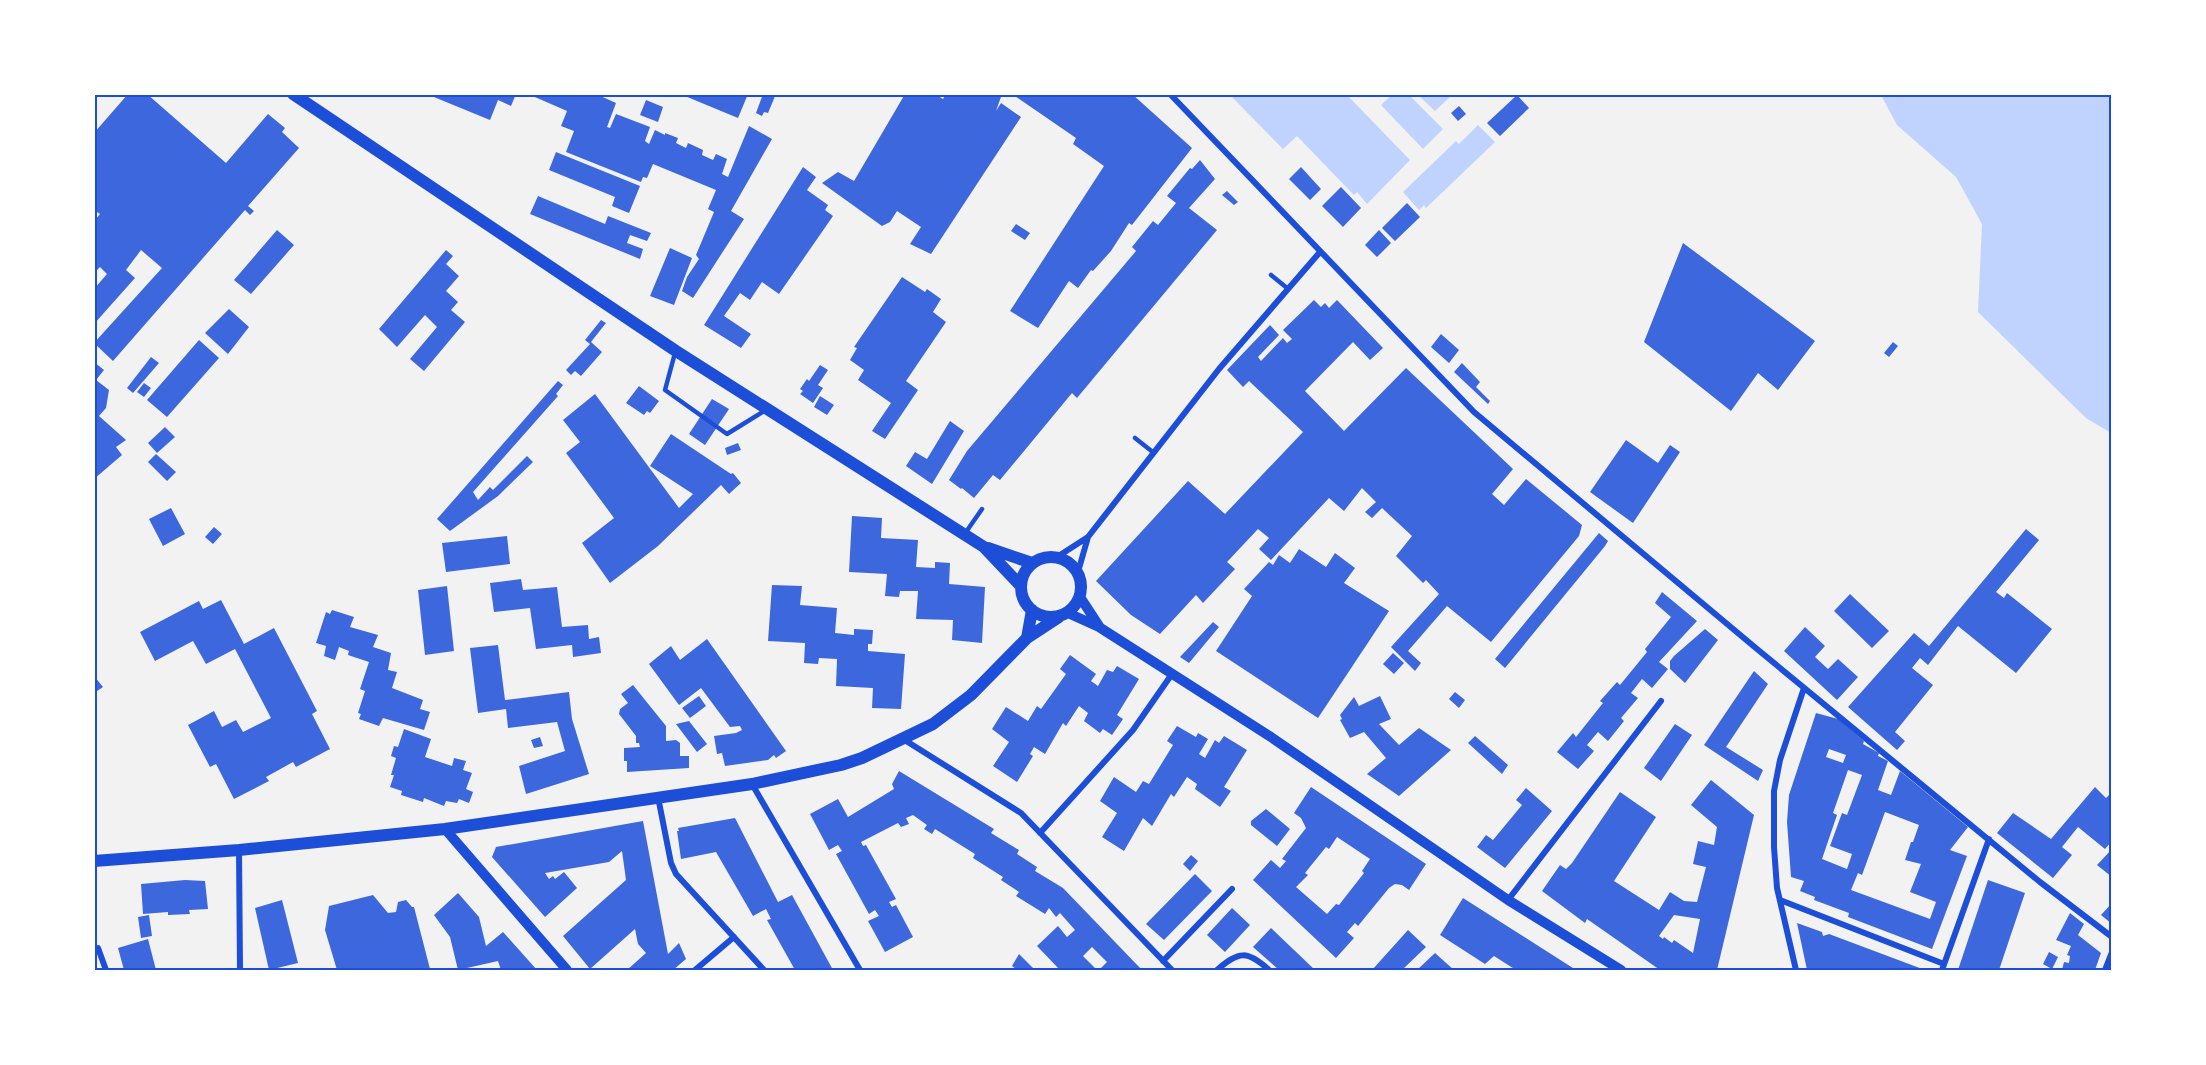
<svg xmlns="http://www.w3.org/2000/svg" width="2206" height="1065" viewBox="0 0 2206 1065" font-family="Overpass,sans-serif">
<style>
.water{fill:#bfd3fe}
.building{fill:#3d67dc;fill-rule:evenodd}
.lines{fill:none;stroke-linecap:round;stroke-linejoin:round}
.service{stroke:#1d4ed8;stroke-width:4.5}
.minor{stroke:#1d4ed8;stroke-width:6}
.tertiary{stroke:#1d4ed8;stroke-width:10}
.secondary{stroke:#1d4ed8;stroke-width:12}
.neatline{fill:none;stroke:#1d4ed8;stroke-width:2}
</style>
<rect width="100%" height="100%" fill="#f2f2f2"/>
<path class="water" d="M1230,95H1347L1410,160L1367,204L1357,192L1354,195L1297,136L1283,149Z
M1392,95H1409L1443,129L1423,149L1381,105Z
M1418,95H1452L1435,111Z
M1881,95H2111V433L2086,418L1978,312L1982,224L1956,177L1897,125Z
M1478,125L1495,142L1426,208L1424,205L1419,210L1403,192L1456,141L1459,144Z"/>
<path class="building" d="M128,94H147L226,163L268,114L285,128L282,132L299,148L248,206L254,211L250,215L245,210L113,361L94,343L162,268L141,250L126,270L135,278L94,324V289L107,274L100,267L94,273V221L100,214L94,210V133Z
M516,94L511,106L498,100L490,120L429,95Z
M528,94H596L616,103L607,127L610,128L616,114L650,127L645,141L649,144L655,130L665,135V133L678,138L676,143L686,148L688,143L703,150L702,155L713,160L716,154L727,159L722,174L728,177L749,126L772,139L731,211L744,219L693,298L682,291L687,277L699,259L696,255L714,212L708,209L716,190L653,164L647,178L643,177L641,182L566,152L574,131L561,126L567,111Z
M680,94H748L738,118Z
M763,94H776L768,113L764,112L762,116L756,113Z
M905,94H935L943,99L946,94H1002L996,111L1001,103L1021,117L931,254L910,244L921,227L897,211L890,222L882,226L822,183L838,172L854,181Z
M1012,94H1132L1192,148L1132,225L1129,223L1111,251L1093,271L1091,270L1078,288L1069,281L1038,328L1010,311L1104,166L1073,144L1076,138Z
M1517,95L1529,108L1500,136L1487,123Z
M646,100L663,107L658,122L640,115Z
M1459,106L1466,114L1458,121L1451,113Z
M556,152L640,186L629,213L612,206L615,197L549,170Z
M1200,160L1215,179L1189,208L1217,230L1077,398L1072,393L1000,480L993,475L974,498L962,488L961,489L949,480L967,451L1136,251L1132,247L1153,221L1158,225L1176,203L1167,196L1190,168L1192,169Z
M803,167L816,177L807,190L828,205L825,210L833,216L779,294L762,282L750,300L740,293L724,316L751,334L741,348L704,325Z
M1301,167L1321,189L1310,200L1289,179Z
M1341,187L1361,208L1343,227L1322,206Z
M1227,191L1238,202L1234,205L1222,195Z
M538,196L605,224L608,216L651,233L647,241L630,235L627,243L643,249L640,259L530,214Z
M1407,203L1420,217L1395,241L1382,228Z
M1016,224L1030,233L1025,240L1011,231Z
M277,230L294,245L251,294L234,280Z
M1379,230L1391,243L1377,257L1365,245Z
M1683,243L1815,341L1778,390L1758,373L1731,411L1644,342Z
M670,248L692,258L674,305L650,296Z
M446,250L453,256L446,264L459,276L446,291L458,302L451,310L465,322L424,371L410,359L437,327L425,315L397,347L379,329Z
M902,277L925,292L927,289L941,299L933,312L946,322L906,381L918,390L885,439L872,431L891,403L858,380L864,370L850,360L857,348L854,347Z
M1314,300L1321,307L1325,303L1329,308L1337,300L1383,348L1370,360L1353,342L1305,391L1344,431L1406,368L1513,469L1492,494L1504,505L1526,479L1582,525L1579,536L1491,642L1447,606L1408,651L1421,663L1415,671L1391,647L1439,594L1426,580L1423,583L1396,556L1412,536L1382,508L1372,518L1365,512L1376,502L1362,488L1344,511L1329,498L1271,560L1259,549L1269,538L1258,529L1227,562L1235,569L1203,603L1196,595L1160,634L1131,615L1096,581L1188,481L1225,514L1303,432L1249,381L1243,387L1227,370L1270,325L1279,335L1258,357L1261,361L1283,338L1287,343L1292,339L1283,330Z
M229,309L249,327L228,354L205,333Z
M601,320L606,323L591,342L602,352L581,376L575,371L571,375L566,370L590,344L585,340Z
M1441,334L1459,350L1449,363L1431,347Z
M199,340L219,358L167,417L147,400Z
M1893,342L1898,346L1889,357L1884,353Z
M151,357L159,363L133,393L127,388Z
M94,362L104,370L96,380L109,390L106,408L99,416L126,440L116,447L122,455L94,479Z
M1462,363L1480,382L1476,387L1490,401L1488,404L1454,372Z
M820,365L828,370L818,385L823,388L813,403L800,394L803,391L800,389L807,379L809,381Z
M558,381L563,385L556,394L558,396L473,492L478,500L490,487L493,490L527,456L533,462L498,496L450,531L437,519Z
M144,383L151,388L144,397L137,392Z
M639,386L659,401L650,413L647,411L644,415L626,403Z
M595,394L679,508L693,494L650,466L671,434L731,474L733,473L741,483L729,494L721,485L658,546L610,583L582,543L614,518L566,453L580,442L563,420Z
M820,396L834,405L827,415L814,407Z
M712,399L729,409L705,445L689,434Z
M950,421L964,431L932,484L906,466L915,452L927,459Z
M165,427L175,437L157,453L148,443Z
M1626,440L1658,463L1670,445L1680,452L1633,523L1590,492Z
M738,443L741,450L727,455L725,448Z
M156,454L176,472L167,481L148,462Z
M171,508L185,534L163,546L149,519Z
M852,516L882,518L881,538L918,540L916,567L935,568V562L950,563L949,584L985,587L982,643L952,640L953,620L916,619L918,591H900L899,597L885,596L887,574L849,572Z
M214,527L222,534L213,544L205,537Z
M2026,529L2039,540L1996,592L2004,598L2007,593L2052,629L2016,673L1958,626L1928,665L1920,658L1912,668L1933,685L1895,732L1905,741L1897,750L1848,707L1914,633L1929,646Z
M1599,533L1608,541L1605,546L1505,668L1495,659Z
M507,536L510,564L446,572L442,543Z
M1299,549L1326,567L1335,553L1355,568L1344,583L1389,611L1318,718L1216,651L1252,596L1244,589L1269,562L1273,565L1279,555L1290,563Z
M521,579L523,590L557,587L562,627L588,625L589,639L599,637L601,653L573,657L572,645L536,649L530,608L494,612L490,583Z
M772,585L802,586L800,605L837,608L835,633L854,635V629L873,630L872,644H868V651L905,654L901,709L872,708L873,688L836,686L837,659L819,658L818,664L804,663L805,643L768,641Z
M447,586L454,651L425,655L418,590Z
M1662,592L1697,621L1659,662L1668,669L1652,688L1642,679L1631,693L1638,698L1621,718L1624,721L1608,741L1598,732L1587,745L1594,751L1578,769L1557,752L1573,733L1576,737L1603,703L1600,701L1617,682L1620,685L1647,652L1645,649L1671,617L1655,603Z
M1850,594L1889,631L1872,648L1834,611Z
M221,600L244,644L274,628L317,711L312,714L330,749L296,767L293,762L266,777L269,781L234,799L216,764L210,767L188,725L214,711L222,727L236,720L243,732L271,718L235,649L206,664L193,641L155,661L140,632L199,601L203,609Z
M332,610L354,617L350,627L378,635L373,647L391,653L388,670L397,672L392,688L423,700L420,709L430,712L424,730L383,718L379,726L359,719L361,714L358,713L365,691L360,689L369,662L348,655L349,651L339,647L335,660L324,656L326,646L316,643L326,612L330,614Z
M1213,622L1219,627L1189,663L1180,657Z
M1805,627L1825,646L1815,657L1828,669L1838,659L1858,677L1837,700L1784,651Z
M1705,629L1718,640L1685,683L1670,669V661L1674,656Z
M707,639L786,751L776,758L774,755L768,760L725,766L722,753L717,754L714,736L736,733L742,730L740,726L730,727L701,688L679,705L649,664L671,646L680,660Z
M498,645L505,700L569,692L572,719L589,774L526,794L519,766L565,751L557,722L508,728L506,709L478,713L470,648Z
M1393,653L1404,663L1394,674L1383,664Z
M1070,655L1096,674L1091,681L1098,686L1107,670L1113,672L1117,666L1139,679L1117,715L1123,719L1112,735L1103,729L1100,733L1084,721L1088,713L1079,706L1066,726L1063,723L1045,754L1034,747L1030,754L1033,756L1017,782L993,766L1009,742L992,729L1006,707L1028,721L1037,706L1041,709L1066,674L1060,669Z
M1754,671L1768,684L1726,747L1763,770L1758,781L1704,745Z
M94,676L103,687L94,693Z
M633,685L666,726V741L676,740L680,743V756H689V768L627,772V761H624V748L640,747L639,743H636V736L619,714L620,709L628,703L621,694Z
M1455,692L1465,700L1459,708L1449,699Z
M699,696L706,706L690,718L682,708Z
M1380,696L1391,719L1379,724L1399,745L1419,728L1451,750L1399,796L1367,774L1386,758L1364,732L1350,738L1340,720L1342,719L1340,715L1354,697L1359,706Z
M1816,713L1838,719L1864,741L1863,744L1879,753L1878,756L1888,761L1878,790L1891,795L1900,771L1968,827L1950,850L1967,856L1932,949L1848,917L1849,913L1814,900L1815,897L1800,891L1804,881L1791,877L1787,822L1789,795ZM1829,749L1846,755L1843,763L1826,757ZM1848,770L1862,775L1847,815L1842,813L1830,846L1852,854L1847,869L1822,859L1837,815L1833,813ZM1885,812L1919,825L1913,842H1911L1905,860L1921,864L1910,892L1936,902L1930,919L1851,890L1858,873L1862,875Z
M689,721L707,744L697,752L676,724Z
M1675,724L1692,735L1661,781L1644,768Z
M1177,726L1196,737L1198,733L1208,739L1199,754L1205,758L1215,740L1219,743L1224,736L1247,750L1224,787L1231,791L1220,807L1195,789L1197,784L1187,777L1174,797L1171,794L1152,826L1143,818L1124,851L1102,837L1117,813L1100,801L1114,777L1136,792L1143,781L1149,784L1173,745L1167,741Z
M404,729L431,739L425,757L452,766L454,758L466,761L463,770L472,773L466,789L473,792L469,803L459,799L457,803L446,801L444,806L424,798L423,802L401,795L402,791L390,787L394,775H391L396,758L391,756L394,746L398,747Z
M1475,736L1508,765L1502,774L1468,743Z
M540,737L543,746L534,748L531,740Z
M899,771L994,829L991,833L1019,850L1017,854L1037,867L1035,871L1063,888L1142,970H1099L1107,962L1092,947L1083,956L1097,970H1060L1037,946L1058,926L1067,937L1075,930L1060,913L1056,917L1049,908L1045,914L1016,896L1019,892L1001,880L1003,877L973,858L975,854L935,829L932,834L924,829L927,825L913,815L906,818L909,824L901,827L898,823L861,842L863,846L866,845L896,899L889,902L892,907L896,905L913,937L885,952L868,921L879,916L875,910L869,914L836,854L842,851L838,845L829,850L810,814L838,799L848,817L894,789L892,784Z
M1711,780L1754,815L1717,970H1660L1587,919L1585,923L1542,891L1560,865L1566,869L1572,863L1620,792L1656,817L1614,881L1659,910L1670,892L1684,901L1697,902L1706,867L1693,864L1698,841L1714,845L1717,827L1691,805ZM1674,915L1700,919L1693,953L1674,940L1672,943L1664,937L1663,939L1659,936Z
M1311,787L1426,864L1409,890L1402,885L1395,884L1389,888L1358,926L1355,923L1347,932L1354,938L1336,958L1253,880L1271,860L1280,868L1286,861L1282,859L1306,828L1301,818L1294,813ZM1337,837L1370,859L1362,871L1364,873L1339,905L1336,904L1327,914L1296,887L1308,875L1305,873L1326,847L1329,849Z
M2095,787L2106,798L2112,792V841L2105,849L2078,827L2062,847L2072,855L2053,878L1997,833L2013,813L2051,839Z
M1526,788L1552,811L1505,868L1477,847L1486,835L1493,840L1522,805L1516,800Z
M1266,809L1290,829L1277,846L1251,825V821Z
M735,818L778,902L792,895L833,970H795L767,920L771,919L766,909L753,916L716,852L681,859L677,831H679L678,828Z
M643,821L668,954L679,943L686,959L673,970H627L646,953L638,944L635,929L590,969L563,936L626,880L622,851L609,862L545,873L549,879L553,876L555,879L564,872L577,888L545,917L492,857L496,847Z
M2112,849V877L2097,865Z
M1191,855L1198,861L1190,871L1183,864Z
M1195,874L1212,891L1164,940L1146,924Z
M185,880L205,881L208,909L189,910L190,914L168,915V912L143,914L141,884Z
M1988,880L2025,893L1999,970H1958Z
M458,893L479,917L486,946L503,932L537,970H501L498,961L458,970L450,937L434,915Z
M373,895L388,913L396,912L398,902L406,900L412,907H414L430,969L423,970H337L325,930L329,906Z
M1463,898L1518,933L1576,970H1516L1494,956L1485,964L1440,935Z
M282,900L298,963L269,970L255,908Z
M2112,903V924L2101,915Z
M1232,908L1250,925L1225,952L1207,935Z
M2070,913L2084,924L2078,935L2101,953L2095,970H2062L2064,962L2069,963L2070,956L2067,955L2071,946L2056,940Z
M149,915L152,936L141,938L138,917Z
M1797,923L1822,932L1823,936L1829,934L1925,970H1807Z
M1271,928L1315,970H1279L1253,947Z
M1408,930L1426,947L1402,970H1372Z
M148,939L156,970H124L118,948Z
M2049,952L2058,957L2052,969L2043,964Z
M1435,953L1454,970H1417Z
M1019,954L1035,970H1017L1012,966Z"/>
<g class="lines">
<path class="service" d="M1271,275L1287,288
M675,353L665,390L727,434L766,410
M1135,438L1154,453
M966,532L982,509"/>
<path class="minor" d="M1170,94L1474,412L1757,649L2040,882L2112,937
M1057,557L1088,537L1219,369L1320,252
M1078,572L1088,537
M903,739L1021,813L1172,970
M752,784L860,970
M658,797L671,863L676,874L764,970
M1040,833L1133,730L1172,674
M239,850L240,970
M1508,900L1661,701
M1780,900L1944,964
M98,948L106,970
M1163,961L1232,889
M695,970L734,937
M1217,970C1239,951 1247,950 1269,970
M1796,970L1777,888L1774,847V791L1780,760L1804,688
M1942,970L1989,839
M2105,970L2112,952"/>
<path class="tertiary" d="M1080,597L1099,626
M1068,613L1099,627L1271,737L1508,900L1621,970
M445,829L567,970"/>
<path class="secondary" d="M293,94L676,351L984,547L1020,585
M988,548L1032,563
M1021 587a30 30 0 1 1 60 0a30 30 0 1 1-60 0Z
M1027,638L1032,610
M94,861L239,850L445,829L752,784L841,765L862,758L933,724L971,695L1027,638L1059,617"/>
</g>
<rect width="2206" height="1065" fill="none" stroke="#ffffff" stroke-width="192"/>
<rect x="96" y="96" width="2014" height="873" class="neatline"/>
</svg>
